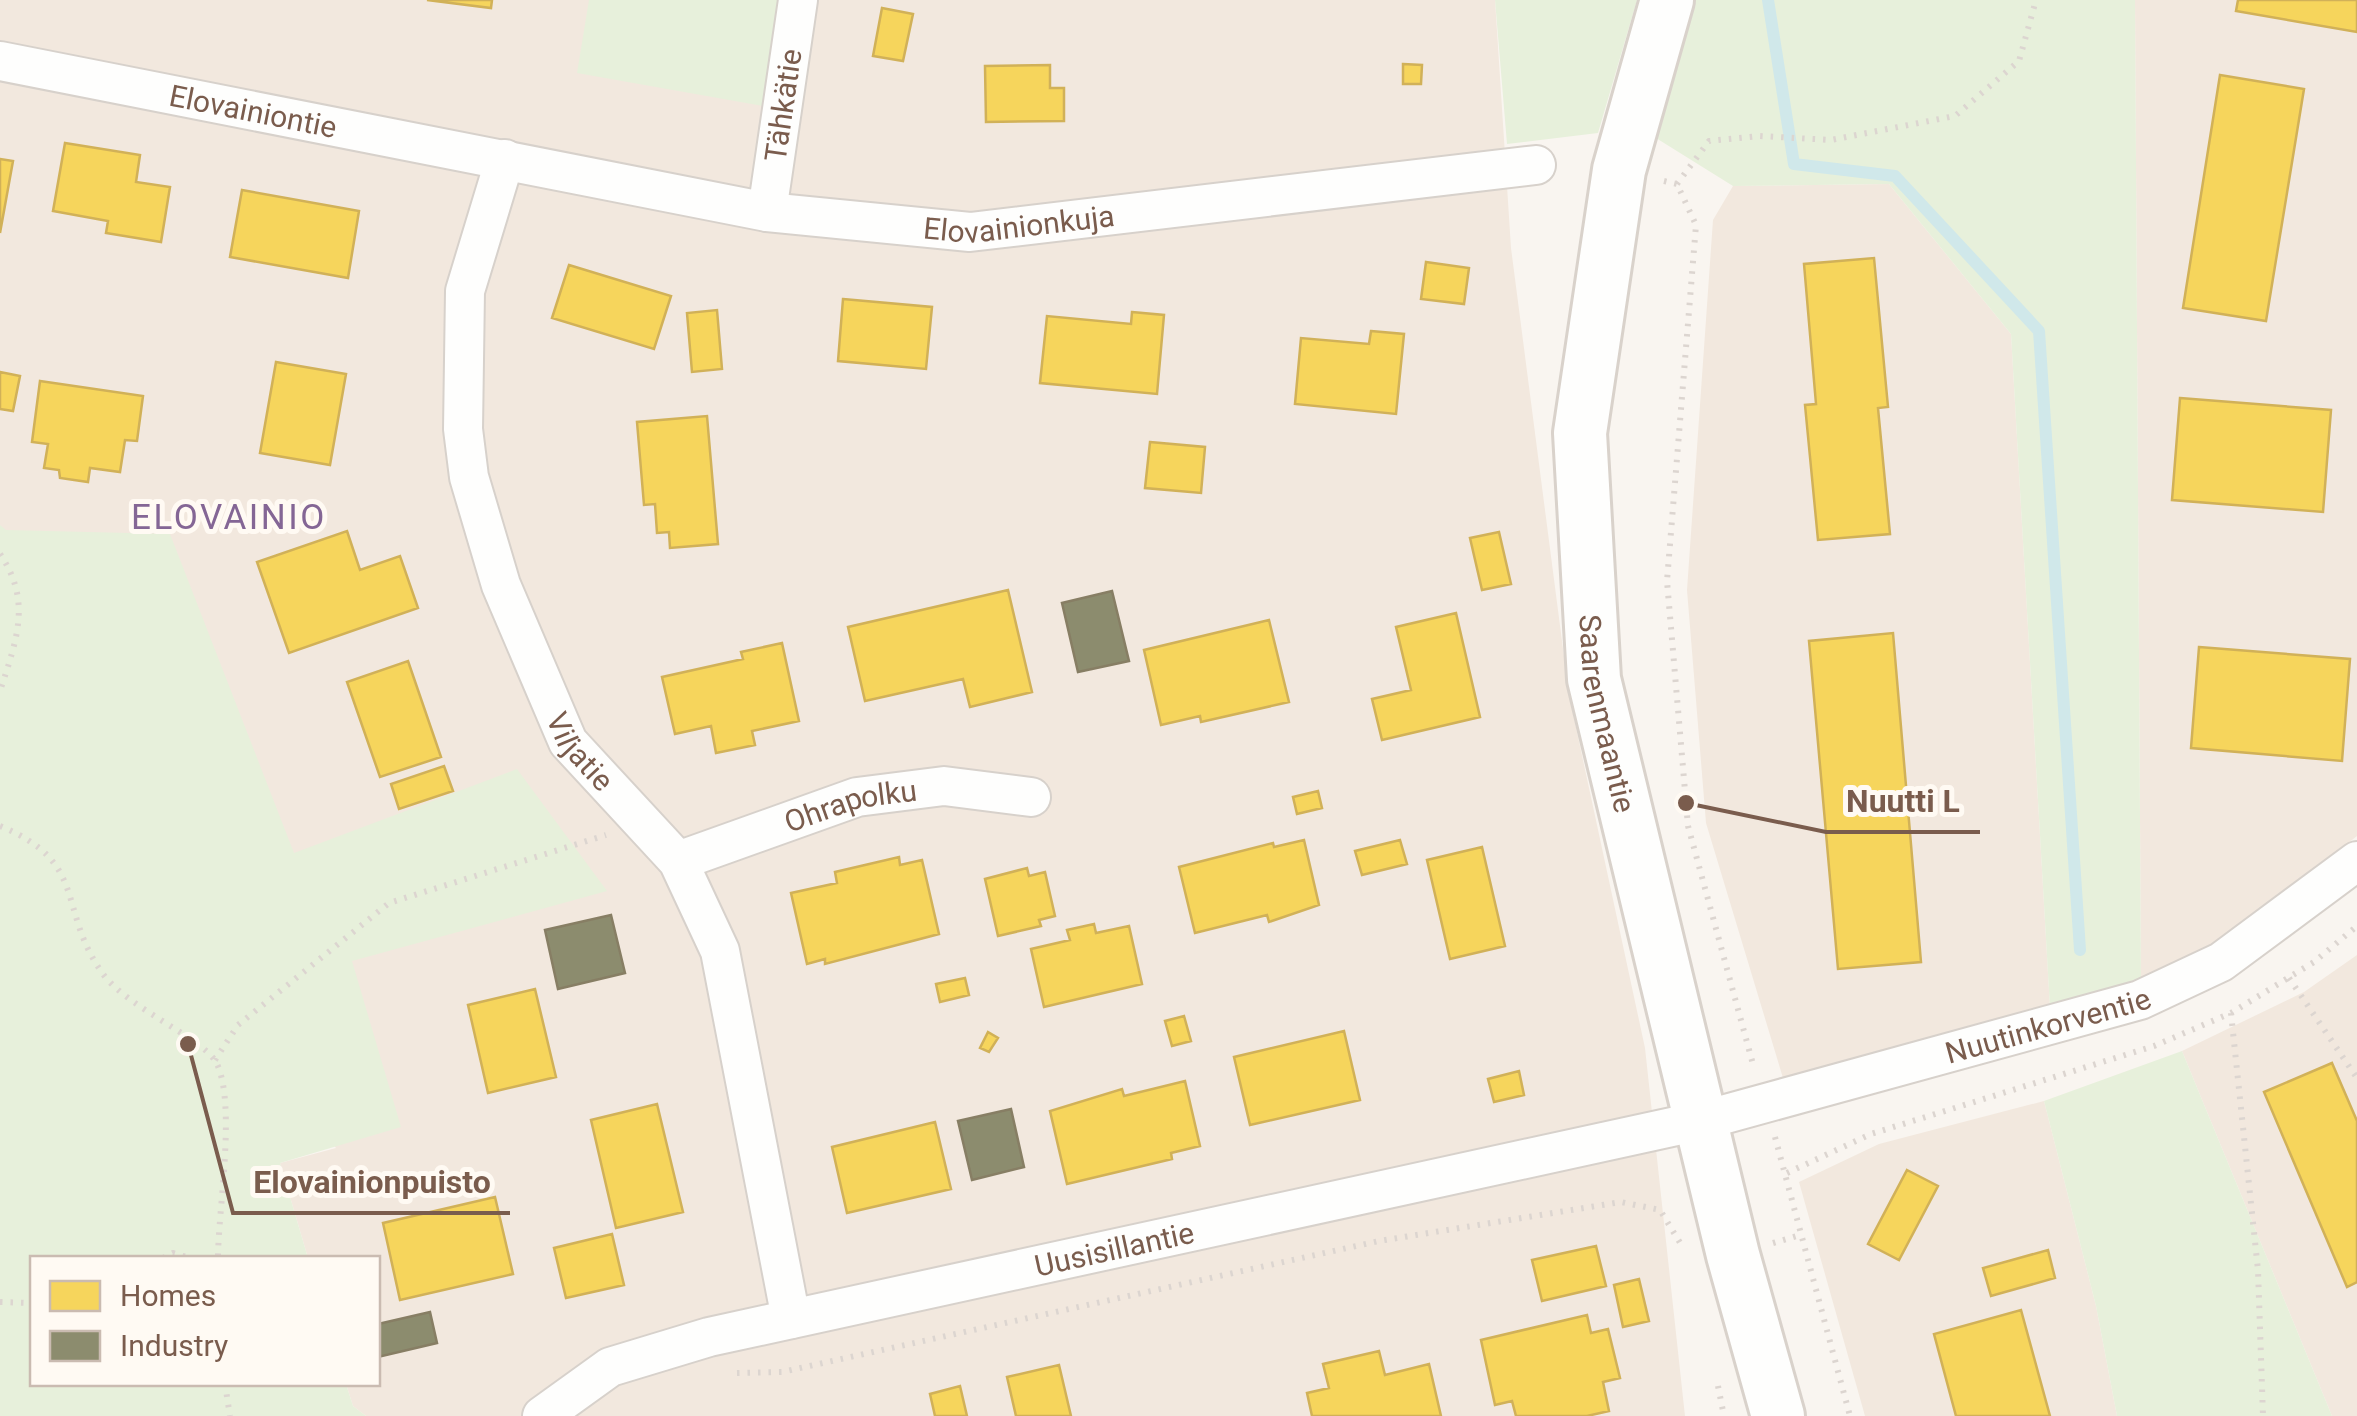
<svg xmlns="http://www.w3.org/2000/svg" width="2357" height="1416" viewBox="0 0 2357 1416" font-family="Roboto,sans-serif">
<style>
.residential{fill:#f2e8de}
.green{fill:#e7f0db}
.homes{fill:#f6d55c;stroke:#d1b158;stroke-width:2.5}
.industry{fill:#8c8c6e;stroke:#877e64;stroke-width:2.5}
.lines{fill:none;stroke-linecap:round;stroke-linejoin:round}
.stream{stroke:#d0e8ea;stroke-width:12}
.street-casing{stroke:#d7d1cb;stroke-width:42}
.secondary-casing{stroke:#d9d2cb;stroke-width:58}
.path{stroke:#dcd5d0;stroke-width:6;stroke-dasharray:2.5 8;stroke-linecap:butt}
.street{stroke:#fefefd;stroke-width:38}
.secondary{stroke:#fefefd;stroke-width:52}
.labels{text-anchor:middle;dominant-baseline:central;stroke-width:10;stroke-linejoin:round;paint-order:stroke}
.street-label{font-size:30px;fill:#7a5c4d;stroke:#fffaf3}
.quarter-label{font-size:35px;letter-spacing:2.5px;fill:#846695;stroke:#fffaf3}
.leader{fill:none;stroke:#7a5c4d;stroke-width:4}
.callout-dot{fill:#7a5c4d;stroke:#fffaf3;stroke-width:4}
.callout-label{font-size:32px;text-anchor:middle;font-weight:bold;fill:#7a5c4d;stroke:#fffaf3;stroke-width:10;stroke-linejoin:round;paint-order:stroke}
</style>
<rect width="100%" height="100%" fill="#f9f5f0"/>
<path class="residential" d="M0,0H1495L1511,248L1569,695L1645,1048L1685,1416H366L353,1406L346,1384H378V1258H308L280,1163L336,1148L0,716Z
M2135,0H2357V836L2215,948L2141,981Z
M1889,184L2011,334L2050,1008L1783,1078L1706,823L1687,590L1713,220L1733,186Z
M2357,955V1416H2332L2182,1051L2304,992Z
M2044,1101L2096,1306L2117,1416H1865L1799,1182L1879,1144Z"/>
<path class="green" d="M589,0H780L763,106L577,73Z
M1495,0H1637L1598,133L1507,144Z
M1695,0H2135L2141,981L2050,1008L2011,334L1889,184L1733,186L1656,138Z
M0,525L6,530L170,534L294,853L517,769L607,891L352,961L401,1127L280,1163L308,1258H32V1384H346L353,1406L366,1416H0Z
M2182,1051L2332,1416H2117L2096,1306L2044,1101Z"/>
<path class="homes" d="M427,0H492L491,8Z
M2238,0H2357V32L2236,11Z
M882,8L913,14L903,61L873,56Z
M1403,64L1422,65L1421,84H1403Z
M1050,65V88H1064V121L986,122L985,66Z
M2220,75L2304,89L2266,321L2183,308Z
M65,143L140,155L136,182L170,187L161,242L106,233L108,221L53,211Z
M0,159L13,161L0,233Z
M242,190L359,211L348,278L230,257Z
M1874,258L1888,407L1878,408L1890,534L1818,540L1805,405L1816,404L1804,264Z
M1426,262L1469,268L1464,304L1421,299Z
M569,265L671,296L654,349L552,318Z
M843,299L932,307L926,369L838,361Z
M717,310L722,369L692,372L687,313Z
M1132,312L1164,315L1157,394L1040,383L1047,316L1131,324Z
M1371,331L1404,334L1396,414L1295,404L1301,338L1369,344Z
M276,362L346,374L330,465L260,453Z
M0,372L20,376L13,411L0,409Z
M40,381L143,396L137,441L125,440L120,472L90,468L88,482L60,478L59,470L44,468L48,444L32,442Z
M2180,398L2331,410L2323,512L2172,500Z
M707,416L718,544L670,548L669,532L657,533L655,504L644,505L637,422Z
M1150,442L1205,447L1201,493L1145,488Z
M347,531L360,570L400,556L418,608L289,653L257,562Z
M1499,532L1511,584L1482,590L1470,538Z
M1008,590L1032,692L970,707L963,679L865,701L848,627Z
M1456,613L1480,717L1382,740L1372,699L1411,690L1396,627Z
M1269,620L1289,702L1201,722L1200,716L1161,725L1144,650Z
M1893,633L1921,962L1838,969L1809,641Z
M782,643L799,721L752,731L755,745L716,753L711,726L675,734L662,677L743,659L741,652Z
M2199,647L2350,659L2342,761L2191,748Z
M408,661L441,757L380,777L347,682Z
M444,766L453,791L399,809L391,784Z
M1318,791L1322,808L1297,814L1293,797Z
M1304,840L1319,905L1269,922L1267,915L1195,933L1179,867L1273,843L1274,847Z
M1400,840L1407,864L1362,875L1355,851Z
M1482,847L1505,946L1450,959L1427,860Z
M899,857L900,865L922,860L939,934L825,964V959L807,964L791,893L837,883L835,872Z
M1027,868L1029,876L1045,872L1055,916L1039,920L1041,926L998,936L985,879Z
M1094,924L1096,933L1129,926L1142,984L1044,1007L1031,949L1070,940L1067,930Z
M965,978L969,995L940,1002L936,984Z
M535,989L556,1077L488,1093L468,1005Z
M1184,1016L1191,1041L1172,1046L1165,1021Z
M1344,1031L1360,1100L1250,1125L1234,1057Z
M988,1032L998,1038L989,1052L980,1048Z
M2332,1063L2357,1121V1282L2347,1287L2264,1092Z
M1519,1071L1524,1095L1494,1102L1488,1079Z
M1185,1081L1200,1146L1171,1153L1172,1159L1067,1184L1050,1111L1122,1089L1124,1096Z
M657,1104L683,1212L616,1228L591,1120Z
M935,1122L951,1189L847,1213L832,1147Z
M1907,1170L1938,1186L1899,1260L1868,1244Z
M495,1197L513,1274L400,1300L383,1223Z
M612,1234L624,1285L566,1298L554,1248Z
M1596,1246L1606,1286L1542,1301L1532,1260Z
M2048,1250L2055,1278L1991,1296L1983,1268Z
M1639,1279L1649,1321L1623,1327L1614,1285Z
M2021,1310L2050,1416H1956L1934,1334Z
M1587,1315L1591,1333L1608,1329L1620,1378L1603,1382L1609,1411L1587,1416H1516L1512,1401L1495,1405L1481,1340Z
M1379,1351L1385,1375L1429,1364L1441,1416H1312L1307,1393L1329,1388L1323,1364Z
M1059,1365L1071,1416H1016L1007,1377Z
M960,1386L967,1416H935L930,1394Z"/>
<path class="industry" d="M1112,591L1129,661L1078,672L1062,603Z
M611,915L625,973L558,989L545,930Z
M1011,1109L1024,1167L972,1180L958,1121Z
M430,1312L437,1343L378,1357V1324Z"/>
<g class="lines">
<path class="stream" d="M1768,0L1794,164L1895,176L2039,331L2080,950"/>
<defs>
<g id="street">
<path id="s1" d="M0,61L767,212L970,232L1536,165"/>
<path id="s2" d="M505,159L465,291L463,429L469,477L501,585L568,742L678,861L720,951L791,1319"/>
<path id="s3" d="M767,212L798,0"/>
<path id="s4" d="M678,861L857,797L944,786L1031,797"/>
<path id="s5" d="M542,1416L610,1367L709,1337L1704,1120L2140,1000L2221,962L2357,861"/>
</g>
<g id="secondary">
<path id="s6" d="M1667,0L1619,170L1580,433L1594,679L1733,1255L1778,1416"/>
</g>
</defs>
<use href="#street" class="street-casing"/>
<use href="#secondary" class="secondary-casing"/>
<path class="path" d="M1664,181L1677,184L1696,225L1667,581L1688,826L1754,1068
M1677,184L1709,141L1760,136L1831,140L1955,116L2019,61L2036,0
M0,554C32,601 17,639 0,691
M0,826C90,863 56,909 103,974C128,1008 202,1038 216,1062C237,1102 218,1210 218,1258
M2289,978L2357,1078
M2231,1013L2258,1270L2263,1416
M215,1060L238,1025L389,903L606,835
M1775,1137L1850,1416
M1787,1173L1871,1134L2154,1046L2231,1013L2314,962L2357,926
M1773,1243L1800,1235
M163,1258L173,1253L190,1258
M0,1302L32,1303
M737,1373L782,1372L1379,1241L1621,1202L1660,1210L1682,1246
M225,1384L230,1416
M1718,1386L1724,1416"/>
<use href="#street" class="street"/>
<use href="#secondary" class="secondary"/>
</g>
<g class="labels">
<g class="street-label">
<text stroke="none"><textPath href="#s3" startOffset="108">Tähkätie</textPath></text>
<text stroke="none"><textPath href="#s1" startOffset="258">Elovainiontie</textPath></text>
<text stroke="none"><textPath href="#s1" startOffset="1035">Elovainionkuja</textPath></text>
<text stroke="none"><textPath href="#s6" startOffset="725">Saarenmaantie</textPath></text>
<text stroke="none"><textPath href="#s2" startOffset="622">Viljatie</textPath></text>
<text stroke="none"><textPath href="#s4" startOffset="182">Ohrapolku</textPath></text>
<text stroke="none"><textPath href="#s5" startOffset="1562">Nuutinkorventie</textPath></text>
<text stroke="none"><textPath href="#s5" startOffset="602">Uusisillantie</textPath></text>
</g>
<g class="quarter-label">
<text x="229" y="517">ELOVAINIO</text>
</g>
</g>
<path class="leader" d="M1686 803L1826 832H1980M188 1044L233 1213H510"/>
<g class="callout-dot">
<circle cx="1686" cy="803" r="10"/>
<circle cx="188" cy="1044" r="10"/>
</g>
<g class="callout-label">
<text x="1903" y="812">Nuutti L</text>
<text x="372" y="1193">Elovainionpuisto</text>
</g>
<rect x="30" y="1256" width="350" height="130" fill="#fffaf3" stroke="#cabbb1" stroke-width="2.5"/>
<rect x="50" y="1281" width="50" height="30" fill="#f6d55c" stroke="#cabbb1" stroke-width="2.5"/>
<text x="120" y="1306" font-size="30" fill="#7a5c4d">Homes</text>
<rect x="50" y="1331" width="50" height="30" fill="#8c8c6e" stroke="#cabbb1" stroke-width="2.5"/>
<text x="120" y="1356" font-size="30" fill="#7a5c4d">Industry</text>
</svg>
